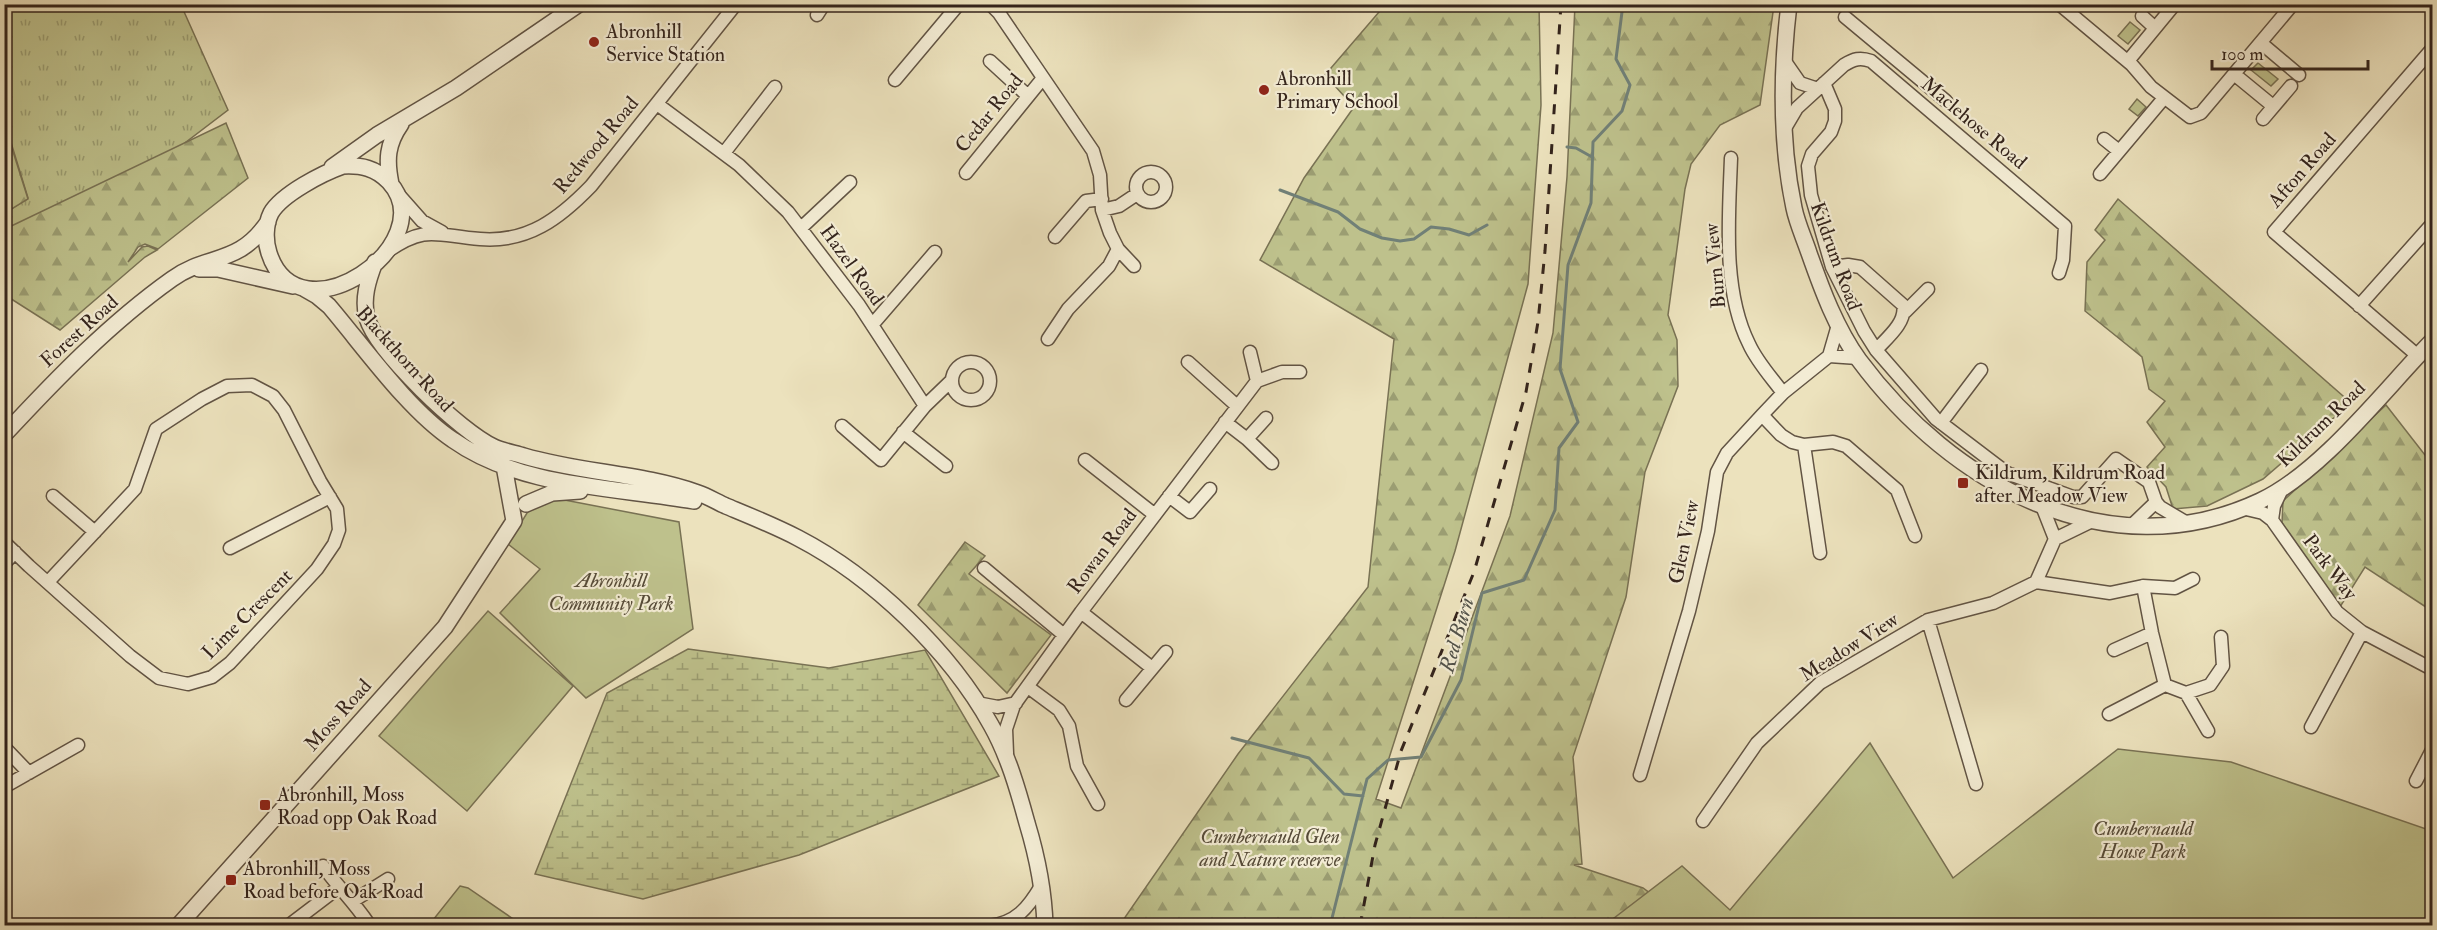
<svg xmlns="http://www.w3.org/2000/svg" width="2437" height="930" viewBox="0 0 2437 930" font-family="'IM FELL Double Pica',serif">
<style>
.grass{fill:url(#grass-tufts);stroke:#797254;stroke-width:1.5}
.forest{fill:url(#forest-firs);stroke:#797254;stroke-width:1.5}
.wetland{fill:url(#wetland-marsh);stroke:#797254;stroke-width:1.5}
.green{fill:#bec18c;stroke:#797254;stroke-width:1.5}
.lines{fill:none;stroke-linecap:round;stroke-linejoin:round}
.stream{stroke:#718077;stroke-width:3}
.minor-casing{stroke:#625444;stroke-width:15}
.tertiary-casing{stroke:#625444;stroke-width:18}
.minor{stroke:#f3ecd4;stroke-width:12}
.tertiary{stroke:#f3ecd4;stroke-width:15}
.rail{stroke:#34241c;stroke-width:3;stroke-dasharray:10 10;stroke-linecap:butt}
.poi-dot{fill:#8f2418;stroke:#f3ecd4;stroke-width:2}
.labels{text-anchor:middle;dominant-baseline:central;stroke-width:4.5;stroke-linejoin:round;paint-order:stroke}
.poi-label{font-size:20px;fill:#34241c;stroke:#f3ecd4;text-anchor:start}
.street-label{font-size:20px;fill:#34241c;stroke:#f3ecd4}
.park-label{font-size:20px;font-style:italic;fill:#564b38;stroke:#f3ecd4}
.water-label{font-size:21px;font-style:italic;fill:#52524a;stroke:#f3ecd4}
</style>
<defs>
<pattern id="grass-tufts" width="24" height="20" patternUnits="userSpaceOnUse" patternTransform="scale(1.5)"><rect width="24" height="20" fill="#bec18c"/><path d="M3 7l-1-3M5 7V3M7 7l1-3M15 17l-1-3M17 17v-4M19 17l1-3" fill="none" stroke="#9b9d72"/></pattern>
<pattern id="forest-firs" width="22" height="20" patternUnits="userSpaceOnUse" patternTransform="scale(1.5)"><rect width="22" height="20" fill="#bec18c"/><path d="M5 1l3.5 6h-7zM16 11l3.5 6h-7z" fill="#9b9d72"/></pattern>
<pattern id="wetland-marsh" width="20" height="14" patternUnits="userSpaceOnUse" patternTransform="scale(1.5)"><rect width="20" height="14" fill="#bec18c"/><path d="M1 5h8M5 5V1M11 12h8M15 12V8" fill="none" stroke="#9b9d72"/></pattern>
</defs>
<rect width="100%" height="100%" fill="#ece2bd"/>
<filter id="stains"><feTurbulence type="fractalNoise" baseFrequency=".00333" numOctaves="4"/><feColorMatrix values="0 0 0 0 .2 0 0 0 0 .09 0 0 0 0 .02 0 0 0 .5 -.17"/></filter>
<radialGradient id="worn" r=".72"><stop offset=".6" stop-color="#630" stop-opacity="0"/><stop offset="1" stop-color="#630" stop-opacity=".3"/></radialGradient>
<path class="grass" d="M5,5H181L228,110L5,280V213L28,198L5,123Z"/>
<path class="forest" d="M1385,5H1539L1541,105L1528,284L1455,551L1376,799L1401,808L1510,516L1553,333L1567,177L1575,5H1774L1760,105L1720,125L1691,164L1685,189L1668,315L1677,340L1678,386L1645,472L1626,597L1573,757L1582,864L1574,865L1643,888L1693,925L1119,926L1238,754L1368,587L1394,339L1260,260L1304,178L1354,107L1325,75Z
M4,123L28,199L5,213H4Z
M226,123L248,178L158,249L145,244L138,247L128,262L142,247L148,246L157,250L145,257L60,330L5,295V229Z
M2118,199L2351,403L2263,479L2207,506L2173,509L2166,487L2147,467L2165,447L2147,422L2165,401L2149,389L2142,357L2085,311L2087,262L2105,240L2095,230Z
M2386,405L2432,464V611L2365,567L2340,607L2282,523L2283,501Z
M965,542L985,556L969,574L1051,635L1007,693L918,605Z"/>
<path class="wetland" d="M688,649L829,668L925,650L999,776L799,855L643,899L535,874L607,693Z"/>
<path class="green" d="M2130,22L2140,30L2128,44L2118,36Z
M2258,63L2278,79L2271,86L2251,70Z
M2137,99L2146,107L2138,116L2129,109Z
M549,497L679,522L693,629L586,698L500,613L540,569L508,544L527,513Z
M488,611L573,686L467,811L379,736Z
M1870,743L1953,878L2118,749L2231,762L2432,831V925H1605L1682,866L1730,910Z
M460,886L468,888L522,925H429Z"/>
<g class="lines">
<path class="stream" d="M1567,147L1576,148L1592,157
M1280,190L1338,212L1360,229L1382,238L1400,241L1414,239L1431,227L1449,229L1469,235L1487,225
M1232,738L1309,758L1344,794L1363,796
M1330,926L1367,779L1388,760L1421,757L1461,680L1482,593L1524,580L1555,510L1559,448L1578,422L1560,369L1568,265L1591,203L1593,142L1622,111L1630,85L1616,59L1623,4"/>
<defs>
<path id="minor" d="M990,4L999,13L1093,151L1100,175L1102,210L1110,233L1118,249L1134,266
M2059,4L2132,65L2151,87L2190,117L2201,113L2293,4
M817,15L824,4
M2142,16L2155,28
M1845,17L1946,101
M2261,43L2299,75
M1784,60L1800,83L1818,89
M990,61L1028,96
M2128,61L2175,4
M2234,74L2273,106
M895,80L959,4
M1824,83L1835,109V121L1831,132L1812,154L1808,166L1811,195L1832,267L1864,331L1876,350L1936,419L2007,473L2073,497H2082L2116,459L2149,482L2156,502L2160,507L2187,523
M657,104L739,165L788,212L859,305L925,406
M2263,119L2291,86
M1784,130L1797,108L1844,65C1854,59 1860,57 1871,61L2065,226L2063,260L2059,273
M2104,139L2119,151
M724,153L775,87
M1731,158C1729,217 1722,290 1749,344C1757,362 1772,378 1783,393
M1136 187a15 15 0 1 1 30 0a15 15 0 1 1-30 0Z
M966,173L1043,78
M2100,174L2164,98
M399,195L422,221L442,232
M1102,210L1119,206L1137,194
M801,228L850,182
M1055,237L1086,201L1102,199
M388,251C427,224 437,236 480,239C528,243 560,218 591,186L736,4
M1832,267L1848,265L1860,267L1903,305C1907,322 1887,338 1876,350
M2359,306L2432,224
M1905,312L1928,289
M872,325L935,252
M1048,339L1068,309L1109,266L1118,249
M1250,352L1257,381
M1829,356L1838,325
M2418,356L2274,232L2432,49
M1188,362L1237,406
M952 381a19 19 0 1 1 38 0a19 19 0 1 1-38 0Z
M1762,415L1781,435L1792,442L1804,445L1833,442L1846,446L1897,490L1915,536
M1225,422L1247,439L1266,418
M1941,423L1981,370
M842,426L881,460L925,406L952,380
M903,432L946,466
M1247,439L1272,463
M1804,445L1820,553
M1085,460L1155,515
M53,496L95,532
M1169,496L1190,512L1210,489
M2042,506L2055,539
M2242,508L2263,513L2272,520L2337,612L2362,632L2432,669
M2272,520L2274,506L2282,489
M2132,525L2156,502
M4,542L29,566L130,656L159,678L188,684L212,677L230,663L317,569L334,544L339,530L337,509L320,481L284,410L273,396L252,385L227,386L202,399L156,429L135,489L48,582
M230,548L330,497
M4,564L15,552
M984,568L1064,635
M2036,582L2110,593L2143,586L2175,588L2193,579
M2143,586L2152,633L2165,685L2186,693L2210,685L2223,666L2221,637
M1081,612L1152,668
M1928,620L1976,784
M2114,650L2152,633
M1028,687L1059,710L1069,726L1077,766L1098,804
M2186,693L2208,731
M1126,700L1166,652
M977,703L998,707L1016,703
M2109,714L2165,685
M2311,727L2362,632
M4,747L29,773
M1007,753L1006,729L1014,705L1081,612L1257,381L1282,372H1300
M1640,775L1689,611L1708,531L1717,472L1727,453L1762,415L1783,393L1829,356L1858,358
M2416,781L2432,750
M4,787L78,745
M1703,821L1757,743L1820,683L1928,620L1993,603L2036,582L2055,539L2092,521
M323,866C337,886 354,902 368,923
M353,901L388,879
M288,926L338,888
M989,926C1016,923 1028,908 1041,886"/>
<path id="tertiary" d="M1789,4C1781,71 1780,141 1794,208C1797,223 1804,238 1809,253C1822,290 1836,328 1859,360C1951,484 2108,572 2260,501C2322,472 2384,390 2432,341
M343,166C361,165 376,168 389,182C445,243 298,344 269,253C265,241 265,225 271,213C282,194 323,173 343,166Z
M332,167L377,135L456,88L579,4
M391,184C386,160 387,144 401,124
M375,262C368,280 362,299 367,318C377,352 461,432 494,447C503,451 514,453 524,456C581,473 642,473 698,493C707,496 717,502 726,506C750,516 775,526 798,538C873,577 950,651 991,725C1008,755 1018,790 1027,823C1037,856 1044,891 1045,926
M199,269H218L293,286
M303,288L317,296L329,306C364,347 408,410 453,440C521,488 615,487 694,501
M4,435C56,379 110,323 172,279C208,253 238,266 268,222
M526,504L552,493L580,491
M178,926L445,627L514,521L504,466L494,447"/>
</defs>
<use href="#minor" class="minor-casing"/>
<use href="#tertiary" class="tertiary-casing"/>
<use href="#minor" class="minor"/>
<use href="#tertiary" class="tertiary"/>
<path class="rail" d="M1360,926L1375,845L1401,751L1474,572L1526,392L1538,322L1545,251L1561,4"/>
</g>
<g class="poi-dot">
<circle cx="594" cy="42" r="6"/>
<circle cx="1264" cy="90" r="6"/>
<rect x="1957" y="477" width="12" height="12" rx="3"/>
<rect x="259" y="799" width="12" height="12" rx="3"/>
<rect x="225" y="874" width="12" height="12" rx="3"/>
</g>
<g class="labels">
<g class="poi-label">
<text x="606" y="31">Abronhill<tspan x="606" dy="23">Service Station</tspan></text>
<text x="1276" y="78">Abronhill<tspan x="1276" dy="23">Primary School</tspan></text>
<text x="1975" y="472">Kildrum, Kildrum Road<tspan x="1975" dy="23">after Meadow View</tspan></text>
<text x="277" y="794">Abronhill, Moss<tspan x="277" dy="23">Road opp Oak Road</tspan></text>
<text x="243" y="868">Abronhill, Moss<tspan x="243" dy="23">Road before Oak Road</tspan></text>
</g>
<g class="street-label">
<text transform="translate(989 113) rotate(-51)">Cedar Road</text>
<text transform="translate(1974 123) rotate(40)">Maclehose Road</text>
<text transform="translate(596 145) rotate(-50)">Redwood Road</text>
<text transform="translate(2302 170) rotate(-49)">Afton Road</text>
<text transform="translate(1836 256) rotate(70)">Kildrum Road</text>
<text transform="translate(852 265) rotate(54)">Hazel Road</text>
<text transform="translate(1715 266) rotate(-95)">Burn View</text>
<text transform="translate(79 331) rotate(-42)">Forest Road</text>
<text transform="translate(405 359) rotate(48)">Blackthorn Road</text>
<text transform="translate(2321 424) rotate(-44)">Kildrum Road</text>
<text transform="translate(1684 542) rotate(-78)">Glen View</text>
<text transform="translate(1102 551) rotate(-53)">Rowan Road</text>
<text transform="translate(2330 567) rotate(53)">Park Way</text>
<text transform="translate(247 614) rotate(-45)">Lime Crescent</text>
<text transform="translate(1849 647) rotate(-32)">Meadow View</text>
<text transform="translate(338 715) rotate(-48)">Moss Road</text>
</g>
<g class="park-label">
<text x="611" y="580">Abronhill<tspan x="611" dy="23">Community Park</tspan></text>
<text x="2143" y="828">Cumbernauld<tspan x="2143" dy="23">House Park</tspan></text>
<text x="1270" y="836">Cumbernauld Glen<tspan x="1270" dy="23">and Nature reserve</tspan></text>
</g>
<g class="water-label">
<text transform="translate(1457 635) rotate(-74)">Red Burn</text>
</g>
</g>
<rect width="2437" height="930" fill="none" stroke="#ece2bd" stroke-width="24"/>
<rect x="6" y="6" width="2425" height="918" fill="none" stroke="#34241c" stroke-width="3"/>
<rect x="12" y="12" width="2413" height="906" fill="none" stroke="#34241c" stroke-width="1.5"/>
<path d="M2212 60v9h156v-9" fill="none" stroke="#34241c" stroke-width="3"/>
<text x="2221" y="60" font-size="18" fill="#34241c" stroke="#f3ecd4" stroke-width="4.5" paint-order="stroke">100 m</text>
<rect width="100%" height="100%" filter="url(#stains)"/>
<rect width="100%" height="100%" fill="url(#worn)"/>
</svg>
